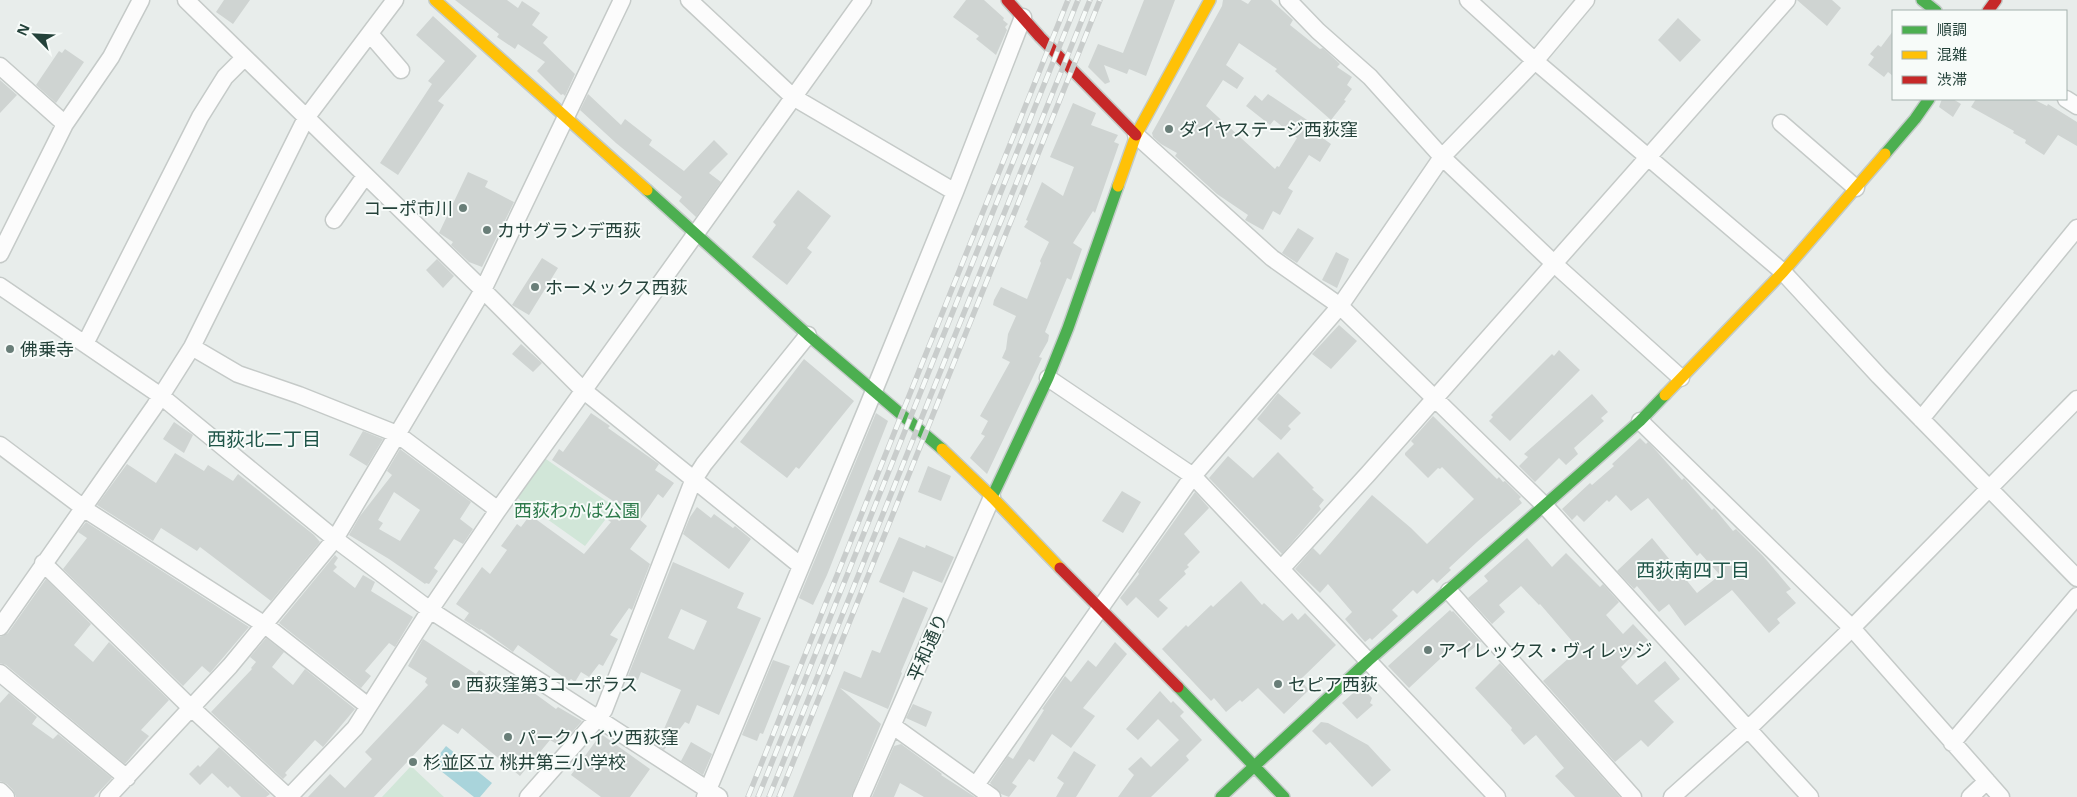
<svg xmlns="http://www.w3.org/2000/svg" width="2077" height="797" viewBox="0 0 2077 797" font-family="'Open Sans','Noto Sans JP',sans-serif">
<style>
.green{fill:#d1e6d8}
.water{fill:#a9d4db}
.building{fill:#cfd4d2;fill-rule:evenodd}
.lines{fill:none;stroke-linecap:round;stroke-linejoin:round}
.street-casing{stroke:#c5cac8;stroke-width:19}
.fast-casing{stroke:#c3cbc8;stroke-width:14}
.slow-casing{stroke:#c3cbc8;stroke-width:14}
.jam-casing{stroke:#c3cbc8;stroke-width:14}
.street{stroke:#fcfcfc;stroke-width:16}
.fast{stroke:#4caf50;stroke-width:11}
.slow{stroke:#ffc107;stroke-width:11}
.jam{stroke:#c62828;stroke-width:11}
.rail-casing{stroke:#c9cdcc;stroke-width:5.5}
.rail{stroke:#f7fbf9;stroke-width:4;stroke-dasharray:11;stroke-linecap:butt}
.poi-dot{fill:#697e78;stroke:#f7fbf9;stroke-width:2}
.labels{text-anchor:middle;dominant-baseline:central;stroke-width:4;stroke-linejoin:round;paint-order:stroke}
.poi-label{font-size:18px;fill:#24423a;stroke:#f7fbf9;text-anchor:start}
.park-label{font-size:18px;fill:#2d7a4b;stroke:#f7fbf9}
.street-label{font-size:18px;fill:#24423a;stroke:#f7fbf9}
.neighbourhood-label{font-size:19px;fill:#1f5548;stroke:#f7fbf9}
</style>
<rect width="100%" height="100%" fill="#e8edeb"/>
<path class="green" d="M543,457L615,507L585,546L516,497Z
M411,766L444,797H382Z"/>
<path class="water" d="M446,746L492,783L480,797H474L432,764Z"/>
<path class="building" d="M224,0H250L233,24L216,12Z
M455,0H507L518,8L522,1L540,13L532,25L548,37L543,43L575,74L565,96L563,94L561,95L537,71L545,62L518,44L515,49L497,37L499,34Z
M966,0H984L1004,18L1003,20L1008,24L1005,27L1007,30L996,55L976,39L979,36L953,17Z
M1144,0H1175L1146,76L1129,69L1127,74L1104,65L1110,82L1105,84L1088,67L1098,44L1123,53Z
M1223,0H1241L1248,4L1251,0H1271L1293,20L1290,25L1320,49L1323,48L1340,64L1337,67L1352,77L1347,85L1352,89L1344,100L1346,101L1331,120L1275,71L1277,69L1239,43L1226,65L1244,78L1237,89L1223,80L1206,106L1275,169L1277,166L1279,167L1297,138L1274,120L1270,125L1246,106L1255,95L1262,101L1268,94L1328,134L1324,139L1331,144L1320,162L1309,155L1288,188L1293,191L1280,215L1273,211L1263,230L1245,220L1248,215L1217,194L1175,156L1177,153L1161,144L1153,137L1152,133L1222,6Z
M1797,0H1832L1841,8L1827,26Z
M433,16L477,56L438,101L444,105L398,175L380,163L432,84L428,81L445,61L416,35Z
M1678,18L1701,40L1680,62L1658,40Z
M1893,31V76L1888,72L1884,77L1868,65L1874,57L1870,54L1878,45L1881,47Z
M65,49L84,62L56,103L36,85L59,51L62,53Z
M0,80L17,95L0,113Z
M588,94L621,125L625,119L652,140L649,145L684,171L714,140L728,154L709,173L721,182L696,217L679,201L682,197L616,143L580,110Z
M1942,99H1953L1961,104L1953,117L1939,107Z
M1976,99H2033L2047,106L2048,104L2077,122V146L2058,135L2044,155L2025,143L2026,140L2013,133L2014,131L1971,107Z
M1073,103L1096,113L1091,125L1118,135L1114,142L1119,144L1095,213L1093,211L1073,243L1082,249L1071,280L1067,278L1045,332L1049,335L1048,341L1039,357L1042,358L987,474L970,458L985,436L981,434L988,421L980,416L1010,362L1002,358L1006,349L1008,334L1016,316L993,305L994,300L1001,287L1027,299L1041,263L1040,261L1049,242L1024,227L1028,221L1026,220L1042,182L1063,196L1074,167L1050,157Z
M468,172L488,181L485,187L514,202L482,267L469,262L451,245L453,242L439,233Z
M798,190L831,216L807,248L812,252L787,285L752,257L776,225L773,222Z
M1298,228L1314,238L1297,263L1282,253Z
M1336,252L1349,259L1337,288L1322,280Z
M542,258L558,268L529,315L512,305Z
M437,259L454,276L443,288L426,270Z
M1339,325L1357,341L1331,369L1312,354Z
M521,344L542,363L533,372L512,354Z
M1559,350L1580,370L1510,441L1489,421L1493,417L1491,415L1552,354L1554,356Z
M804,359L854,401L799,469L796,467L787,478L740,442Z
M1278,393L1301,413L1288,426L1291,429L1281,440L1257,419Z
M1592,394L1608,412L1601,418L1604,421L1574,448L1578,454L1566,465L1559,458L1535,482L1519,466L1528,457L1524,454Z
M591,413L610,426L608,428L659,464L655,470L674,483L663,498L658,494L640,520L647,526L630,549L650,564L632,610L629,608L610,635L618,639L603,666L599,664L589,677L581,672L575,682L571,679L569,681L518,645L513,652L481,629L480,630L464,620L469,613L456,604L482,567L490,574L507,550L501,546L517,524L521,527L530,515L584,554L611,522L608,520L619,505L552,460L559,449L563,452Z
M876,413L888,421L827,575L813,605L799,598Z
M1433,416L1497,479L1499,477L1503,482L1505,481L1521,497L1519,499L1522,503L1477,542L1449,568L1451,570L1437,583L1433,579L1417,594L1413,590L1392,610L1398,616L1372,640L1370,638L1365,642L1345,619L1352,612L1328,584L1320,593L1295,569L1313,548L1320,555L1372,495L1411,528L1427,544L1474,499L1442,467L1440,469L1438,468L1428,478L1405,455V453L1414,444L1411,441Z
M174,422L193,435L184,453L163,439Z
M363,431L383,439L367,466L349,455Z
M1640,438L1646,444L1648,442L1652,446L1682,480L1684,478L1712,510L1714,508L1733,531L1736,529L1763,556L1791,589L1786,592L1796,603L1777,619L1780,623L1769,633L1732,590L1685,626L1669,604L1659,612L1637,586L1634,589L1617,571L1652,538L1697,593L1720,575L1700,553L1697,556L1648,498L1631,511L1616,495L1609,502L1607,500L1584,522L1577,515L1572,520L1562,509L1590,483L1592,485L1614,466L1612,464Z
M400,449L471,502L460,519L473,529L463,544L454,539L434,568L438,571L429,584L426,583L425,584L389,559L349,535L360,516L392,475L387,471ZM394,492L420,510L400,541L379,529L383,523L378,520Z
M1278,452L1314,488L1312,489L1324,500L1319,506L1321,509L1282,554L1209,478L1228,456L1253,478Z
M175,453L204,471L208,465L233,481L238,474L314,535L320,542L271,601L200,547L197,551L161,528L153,541L97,505L127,464L156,483Z
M928,466L951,476L941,501L918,492Z
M1122,491L1141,502L1123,533L1102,521Z
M1195,492L1209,508L1184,534L1200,552L1187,565L1189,567L1184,571L1186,574L1159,600L1168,608L1158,618L1136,597L1127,606L1120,598L1139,574L1138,572Z
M697,507L711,518L714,514L733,528L735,526L751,539L729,569L683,534L690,517Z
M86,522L249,627L210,673L202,666L183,686L63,569L87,538L78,532Z
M899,537L925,548L926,545L954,557L942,583L913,571L904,593L879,582Z
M1527,538L1552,567L1566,553L1600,587L1603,584L1619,602L1606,615L1623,634L1633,624L1648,640L1621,667L1637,685L1665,661L1680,679L1654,701L1674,722L1648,747L1641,740L1615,762L1543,681L1579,649L1540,604L1539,605L1521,586L1499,605L1505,612L1492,624L1468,598L1488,581L1484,576Z
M335,555L338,558L334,564L337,567L333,571L355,588L363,575L375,582L371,591L413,617L395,647L389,643L365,671L371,676L361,688L279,623Z
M673,562L744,593L737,608L761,618L719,715L697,705L689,724L685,722L664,750L657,745L681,690L641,672L638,680L628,676ZM681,609L707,621L694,650L668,638Z
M46,579L91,624L74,645L93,662L109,642L169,700L141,730L149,736L125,764L6,665L0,663V637L8,633Z
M1241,581L1262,605L1264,603L1283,621L1292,613L1298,620L1305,613L1336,645L1300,680L1309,690L1284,714L1258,688L1242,702L1240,700L1226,712L1214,698L1211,701L1162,649L1186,625L1188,627L1211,605L1213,607Z
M903,597L928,608L901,672L902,673L888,709L840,688L881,724L851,797H793L844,671L861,678L872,650L880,653Z
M1450,610L1452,612L1453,611L1481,642L1465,655L1456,644L1409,688L1388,666Z
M266,638L284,652L272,667L293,685L305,669L355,709L323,747L315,740L285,773L287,775L283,779L211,712L252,669L251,668L256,662L250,657Z
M423,639L476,674L479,670L502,686L510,674L531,688L530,690L556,709L558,707L582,721L560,746L550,740L520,776L462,728L458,734L443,724L374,797H308L330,774L345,788L372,759L365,752L428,685L425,682L427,678L408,666Z
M1115,642L1127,654L1083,708L1095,716L1071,748L1052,734L1034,762L1029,759L1012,783L1017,786L1009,797L1001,794L990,783L1008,756L1013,759L1044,710L1042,709L1065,676L1071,682L1088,660L1096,667Z
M773,660L790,666L763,734L760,733L757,741L742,735Z
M1500,663L1620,797H1575L1555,776L1564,768L1536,735L1524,745L1511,730L1512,728L1475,688Z
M1361,686L1372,698L1370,703L1373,705L1357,719L1342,703Z
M1160,691L1171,703L1173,701L1184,712L1180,716L1202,740L1186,756L1189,760L1151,797H1118L1134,775L1128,769L1141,757L1151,767L1179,740L1158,719L1138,740L1126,729Z
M9,693L37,717L32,724L53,739L58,734L112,778L94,797H16L13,790L7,784L0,781V703Z
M913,704L932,712L926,727L906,718Z
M1321,722L1328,723L1368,745L1391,770L1372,787L1330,742L1326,745L1312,731Z
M601,734L650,769L630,797H601L571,775Z
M691,742L712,754L703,775L681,761Z
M901,744L942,774L941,775L975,797H924L900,783L894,797H872L894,746Z
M219,747L270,794L266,797H241L230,786L228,788L212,773L200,785L189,774L198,765L200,767Z
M1074,751L1096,765L1076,797H1056L1064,783L1057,778Z"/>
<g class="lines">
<defs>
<path id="street" d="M186,0L483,290L583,390L801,566
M689,0L793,97L955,192
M1288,0L1318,31L1370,77L1442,157L1561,270L1681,378
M1468,0L1535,61L1783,272L1879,376L2077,578
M370,34L401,70
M0,66L65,124
M2066,99L2077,106
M1781,123L1856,188
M1136,135L1272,258L1340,306L1545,506L1810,797
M334,220L365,176
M0,254L65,124L111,57L141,0
M0,286L161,396L335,539L430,610L719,797
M85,344L200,117L225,77L244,58
M192,347L238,374L299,395L397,434L498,510
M1048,378L1193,476L1497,797
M1921,419L2077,228
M1640,421L1851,627L2001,797
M0,445L89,512L265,625L368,706
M43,563L185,702L288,797
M1281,569L1368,474L1787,0
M1449,591L1633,797
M0,627L154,407L192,347L306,118L395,0
M0,673L127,778
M893,726L992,797
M1952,743L2077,596
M976,785L1193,476L1340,306L1442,157L1535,61L1586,0
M0,791L6,797
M108,797L230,666L335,539L483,290L622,0
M289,797L355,728L430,610L498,510L863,0
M528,797L597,719L604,710L693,481L704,464L808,335
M705,797L867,408L955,192L1023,17
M861,797L992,497
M1672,797L1748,729L1846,634L2077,399
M1970,797L1987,781"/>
<path id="fast" d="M1922,0L1936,11
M1885,154L1915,119L1929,99
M647,190L808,335L942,449
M992,497L1048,378L1068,328L1118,186
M1178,687L1284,797
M1221,797L1368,661L1640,421L1665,395"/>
<path id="slow" d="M435,0L647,190
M1118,186L1136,135L1210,0
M1665,395L1783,272L1885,154
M942,449L992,497L1060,568"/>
<path id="jam" d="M1007,0L1040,37L1136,135
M1988,11L1996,0
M1060,568L1178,687"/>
</defs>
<use href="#street" class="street-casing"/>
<use href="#fast" class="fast-casing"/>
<use href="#slow" class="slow-casing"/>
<use href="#jam" class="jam-casing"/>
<use href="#street" class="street"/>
<use href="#fast" class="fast"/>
<use href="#slow" class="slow"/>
<use href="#jam" class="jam"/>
<defs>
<path id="rail" d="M748,797L1068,0
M758,797L1078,0
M769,797L1090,0
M779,797L1100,0"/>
</defs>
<use href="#rail" class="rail-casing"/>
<use href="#rail" class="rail"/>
</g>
<g class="poi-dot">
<circle cx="1169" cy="129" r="5"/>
<circle cx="463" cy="208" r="5"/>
<circle cx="487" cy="230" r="5"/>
<circle cx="535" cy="287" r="5"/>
<circle cx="10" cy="349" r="5"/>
<circle cx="1428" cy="650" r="5"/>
<circle cx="456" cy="684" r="5"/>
<circle cx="1278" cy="684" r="5"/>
<circle cx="508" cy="737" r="5"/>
<circle cx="413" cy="762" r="5"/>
</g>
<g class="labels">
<g class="poi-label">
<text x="1179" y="129">ダイヤステージ西荻窪</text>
<text x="453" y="208" text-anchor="end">コーポ市川</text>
<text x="497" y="230">カサグランデ西荻</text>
<text x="545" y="287">ホーメックス西荻</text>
<text x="20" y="349">佛乗寺</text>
<text x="1438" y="650">アイレックス・ヴィレッジ</text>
<text x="466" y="684">西荻窪第3コーポラス</text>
<text x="1288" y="684">セピア西荻</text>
<text x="518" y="737">パークハイツ西荻窪</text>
<text x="423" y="762">杉並区立 桃井第三小学校</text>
</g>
<g class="park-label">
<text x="577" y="510">西荻わかば公園</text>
</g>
<g class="street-label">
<text transform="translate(927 647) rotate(-66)">平和通り</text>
</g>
<g class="neighbourhood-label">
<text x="264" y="439">西荻北二丁目</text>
<text x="1693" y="570">西荻南四丁目</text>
</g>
</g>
<rect x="1892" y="10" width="175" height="90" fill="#f7fbf9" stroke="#a3b1ad"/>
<rect x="1902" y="26" width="25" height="8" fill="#4caf50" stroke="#a3b1ad"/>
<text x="1937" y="35" font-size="15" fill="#24423a">順調</text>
<rect x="1902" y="51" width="25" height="8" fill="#ffc107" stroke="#a3b1ad"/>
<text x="1937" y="60" font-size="15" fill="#24423a">混雑</text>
<rect x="1902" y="76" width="25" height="8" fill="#c62828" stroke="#a3b1ad"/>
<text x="1937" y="85" font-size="15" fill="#24423a">渋滞</text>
<g transform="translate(35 35) rotate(294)" stroke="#f7fbf9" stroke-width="4" paint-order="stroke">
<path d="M0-4L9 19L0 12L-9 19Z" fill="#24423a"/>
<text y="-8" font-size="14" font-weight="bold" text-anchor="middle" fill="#24423a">N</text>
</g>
</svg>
